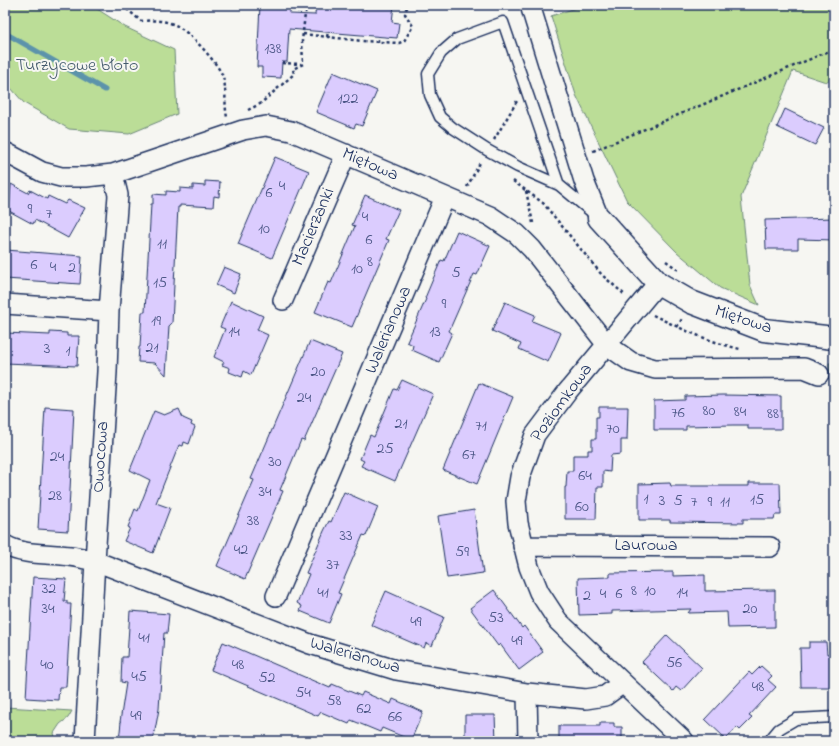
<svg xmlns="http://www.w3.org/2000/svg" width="839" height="746" viewBox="0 0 839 746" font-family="'Indie Flower',sans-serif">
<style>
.built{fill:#eee9f6}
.green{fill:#bbdd97;stroke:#6b867a}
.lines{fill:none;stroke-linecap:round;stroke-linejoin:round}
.stream{stroke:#5b93ab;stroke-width:5}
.building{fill:#dbccfe;stroke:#1b2f5e}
.lane-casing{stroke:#1b2f5e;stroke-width:13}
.street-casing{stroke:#1b2f5e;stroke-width:22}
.secondary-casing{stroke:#1b2f5e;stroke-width:25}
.path{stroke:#1b2f5e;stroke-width:2.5;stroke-dasharray:3 3;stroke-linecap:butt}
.lane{stroke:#f6f6f2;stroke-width:10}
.street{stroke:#f6f6f2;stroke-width:19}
.secondary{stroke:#f6f6f2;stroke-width:22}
.labels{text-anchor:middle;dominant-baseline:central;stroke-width:4;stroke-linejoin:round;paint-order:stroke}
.number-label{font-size:16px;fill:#4b5686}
.park-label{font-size:18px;fill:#435a6c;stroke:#f6f6f2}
.street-label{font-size:18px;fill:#1b2f5e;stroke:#f6f6f2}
</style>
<rect width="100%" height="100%" fill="#f6f6f2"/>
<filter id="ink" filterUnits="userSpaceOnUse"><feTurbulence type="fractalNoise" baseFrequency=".025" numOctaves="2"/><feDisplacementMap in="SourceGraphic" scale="8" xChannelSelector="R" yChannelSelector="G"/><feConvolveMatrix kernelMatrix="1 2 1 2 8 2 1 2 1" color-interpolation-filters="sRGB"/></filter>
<g filter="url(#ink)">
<path class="built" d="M206,736L258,741H205Z"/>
<path class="green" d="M5,5H91L125,27L174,50L177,114L129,134L69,129L24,103L10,87L5,85Z
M585,5H834V76L826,82L793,71L741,197L750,285L759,305L720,288L677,252L627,201L576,95L551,16Z
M829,363H834V394L830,393Z
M5,707L72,711L68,718L60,724L54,733L56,741H5Z"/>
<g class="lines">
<path class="stream" d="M5,33L105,90"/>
</g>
<path class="building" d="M260,5H290V14L315,15L316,5H394L392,22L399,23L397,38L289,29L287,62H282L281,78L262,77V67H257Z
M333,72L377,91L362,126L356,124L354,128L316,112Z
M785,109L824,128L815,145L777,127Z
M275,157L309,171L272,258L238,244Z
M205,181L220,182L219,197L214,196L213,207L180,205V207H178L172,323L169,326L166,375L155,363L138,362L139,347H140L142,312H145L151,204H153V194L166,195V191L180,192V188L193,189V185L205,186Z
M11,184L28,193L30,190L47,199L48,196L65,204L68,200L85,208L68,238L35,220L33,224L9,211Z
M365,195L399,210L386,239L389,240L352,327L315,312L328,282L331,283L349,240L355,226L352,225Z
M834,218V240L798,239V249H766L765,220Z
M457,231L490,246L477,275L474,274L449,331L452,333L439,362L412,350L413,345L407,342L426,299L425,298L441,260L444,261Z
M6,250L82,256L80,284L5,279Z
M224,267L241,274L234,293L216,285Z
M231,301L263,316L257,330L268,335L251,375L244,371L242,377L229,372L230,368L222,365L224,362L214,357L225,329L220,327Z
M505,302L535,315L532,321L561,333L548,362L519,349L521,344L492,331Z
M50,332L67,333V336H79L77,366L5,363V333L50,335Z
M310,341L342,354L304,441L301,440L280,490L283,491L245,579L217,566L254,480L251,479Z
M402,380L433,394L395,481L361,466L364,461L360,459L370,435L374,437L394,389L397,390Z
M479,383L513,397L477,484L443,470Z
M723,395L781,396V429H748V425H733L686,426V430H654V401L685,400V396Z
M45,407L74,409L68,531L38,529Z
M599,407H628L627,440H621V454L611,455L610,472L603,471V487H597L596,519H565V487H566L567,471H573V455H588V450H592V439H596V417H599Z
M179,409L183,418L192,422L191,425L195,427L189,444L184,442L183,446L179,445L156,503L170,508L153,553L124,541L130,528L128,527L135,509L138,511L150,480L130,470L154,411L164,415Z
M670,483L671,486H749V483H780L781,515H775L774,519H743V523L670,522V520H639V484Z
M344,492L378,507L366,536L363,535L338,593L341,594L329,623L300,611L302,606L297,603L309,574L306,573L324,531L329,521L331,522Z
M474,510L483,573L447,578L438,516Z
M673,572V576L705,575V591L775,590V627L728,628L727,612L688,613L691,609L612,611V614L579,615L578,578L610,577V573Z
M33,577L66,579L64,601H67V604H71L66,687H59L58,700L26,698Z
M494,590L522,628L524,626L543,652L519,670L500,644L498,646L470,608Z
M386,591L444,617L432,646L426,643L424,648L371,625Z
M130,611L169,614L167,633H164L159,709L153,741H119L121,722H120L126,683L121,682L122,657H127Z
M667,635L702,668L681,691L676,687L673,691L642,662Z
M223,642L330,688L332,684L361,696L363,692L391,704L393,699L423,712L411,740L382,728L380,732L351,720L349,724L321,712L318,716L211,670Z
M809,642H826L827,654L834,653V687H801L800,648H809Z
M761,666L772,676L768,680L776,687L749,716L752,718L740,730L737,727L726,739L705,719L749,672L752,675Z
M465,715H495L496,741H465Z
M600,723H614V727H622V741H559V726H600Z"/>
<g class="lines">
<defs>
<path id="lane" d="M559,185L503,22L457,39L441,53L428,74L430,95L440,117L453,128L487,150L518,167L559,185L594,214
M769,741L779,729L796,719L834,717"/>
<path id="street" d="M530,5L584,181L599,218
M5,152L42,172L61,177H86L113,174L243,130L266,126L291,131L490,216L517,234L532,249L607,345L631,362L655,369L804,368L819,374
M658,283L568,391L535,435L520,477L516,501L518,523L529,567L539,592L558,621L684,741
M283,300L346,154
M5,304L109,311
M5,545C24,556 49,553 70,556C78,557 86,559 95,561L310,644L396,670L527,693L586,699L605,696L623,683
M523,546L770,547
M276,596L445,197
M527,693L528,741
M85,741L95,561L107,372L109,311L118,195L113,174"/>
<path id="secondary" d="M599,218L658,283L691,302L764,330L834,338"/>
</defs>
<use href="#lane" class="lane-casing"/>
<use href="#street" class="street-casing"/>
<use href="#secondary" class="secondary-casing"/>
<path class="path" d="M122,5L141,21C152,20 165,20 175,25C188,30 219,64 223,77C227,89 224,104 227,117
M436,5L440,8L447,5
M502,8L511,5
M303,34L362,41L399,43L404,41L413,26L405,14L406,9L411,5
M327,37L328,32
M378,42V37
M282,63L301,64
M248,110L260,104L294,74L293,69L303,64L302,41L306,5
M494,140L517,101
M593,151L834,49
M513,181L543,203L602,275L625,295
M467,187L481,161
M526,191L533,223
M666,261L680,271
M653,315C681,329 710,342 740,349
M677,327L682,319
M831,730V741"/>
<use href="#lane" class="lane"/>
<use href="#street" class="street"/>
<use href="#secondary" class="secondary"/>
</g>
</g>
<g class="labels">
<g class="number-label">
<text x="273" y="49">138</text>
<text x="348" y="99">122</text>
<text x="282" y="186">4</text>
<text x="269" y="193">6</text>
<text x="30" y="209">9</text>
<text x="49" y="214">7</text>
<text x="365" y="217">4</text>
<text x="264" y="229">10</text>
<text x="369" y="240">6</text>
<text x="162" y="244">11</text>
<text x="370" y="262">8</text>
<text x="34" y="265">6</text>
<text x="53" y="267">4</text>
<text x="72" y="268">2</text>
<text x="357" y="269">10</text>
<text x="456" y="273">5</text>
<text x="160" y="283">15</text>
<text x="444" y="304">9</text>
<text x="156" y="321">19</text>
<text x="234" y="332">14</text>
<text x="435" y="332">13</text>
<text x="152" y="348">21</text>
<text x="47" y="349">3</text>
<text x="68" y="351">1</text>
<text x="318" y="372">20</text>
<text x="304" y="398">24</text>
<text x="709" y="411">80</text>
<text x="740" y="412">84</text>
<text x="678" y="413">76</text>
<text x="773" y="414">88</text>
<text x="401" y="424">21</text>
<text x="481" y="426">71</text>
<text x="613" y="429">70</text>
<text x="385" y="449">25</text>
<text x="469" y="455">67</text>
<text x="57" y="457">24</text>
<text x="275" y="462">30</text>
<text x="585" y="476">64</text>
<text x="265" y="492">34</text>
<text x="55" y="496">28</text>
<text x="646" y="499">1</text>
<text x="757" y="500">15</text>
<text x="662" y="501">3</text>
<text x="678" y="501">5</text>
<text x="694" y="502">7</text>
<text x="710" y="502">9</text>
<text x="725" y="502">11</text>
<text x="582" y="507">60</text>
<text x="253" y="521">38</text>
<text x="346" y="536">33</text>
<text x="241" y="550">42</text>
<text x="462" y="552">59</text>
<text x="333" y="565">37</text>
<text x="49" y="589">32</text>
<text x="634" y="591">8</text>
<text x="650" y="591">10</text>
<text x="323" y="593">41</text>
<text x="682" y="593">14</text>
<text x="603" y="594">4</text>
<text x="619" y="594">6</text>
<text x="587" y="596">2</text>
<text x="48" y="609">34</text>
<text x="750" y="609">20</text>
<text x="496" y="618">53</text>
<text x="416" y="622">49</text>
<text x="144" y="638">41</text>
<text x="517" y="641">49</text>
<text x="674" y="663">56</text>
<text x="47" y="665">40</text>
<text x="238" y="665">48</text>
<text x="139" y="677">45</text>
<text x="267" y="678">52</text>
<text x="758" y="687">48</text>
<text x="303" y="693">54</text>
<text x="334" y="701">58</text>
<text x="364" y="709">62</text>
<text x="136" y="716">49</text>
<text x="395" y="717">66</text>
</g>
<g class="park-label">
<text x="77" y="66">Turzycowe błoto</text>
</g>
<g class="street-label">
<text transform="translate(370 165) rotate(23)">Miętowa</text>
<text transform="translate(314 227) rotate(-67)">Macierzanki</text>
<text transform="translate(743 320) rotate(18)">Miętowa</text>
<text transform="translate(389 330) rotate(-67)">Walerianowa</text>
<text transform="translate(562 403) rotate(-54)">Poziomkowa</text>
<text transform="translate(101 457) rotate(-86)">Owocowa</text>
<text x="646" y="546">Laurowa</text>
<text transform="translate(355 656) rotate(16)">Walerianowa</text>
</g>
</g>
<rect width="839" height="746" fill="none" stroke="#f6f6f2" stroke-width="20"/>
<rect x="10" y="10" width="819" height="726" fill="none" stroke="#1b2f5e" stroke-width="1.5" filter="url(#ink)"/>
</svg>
